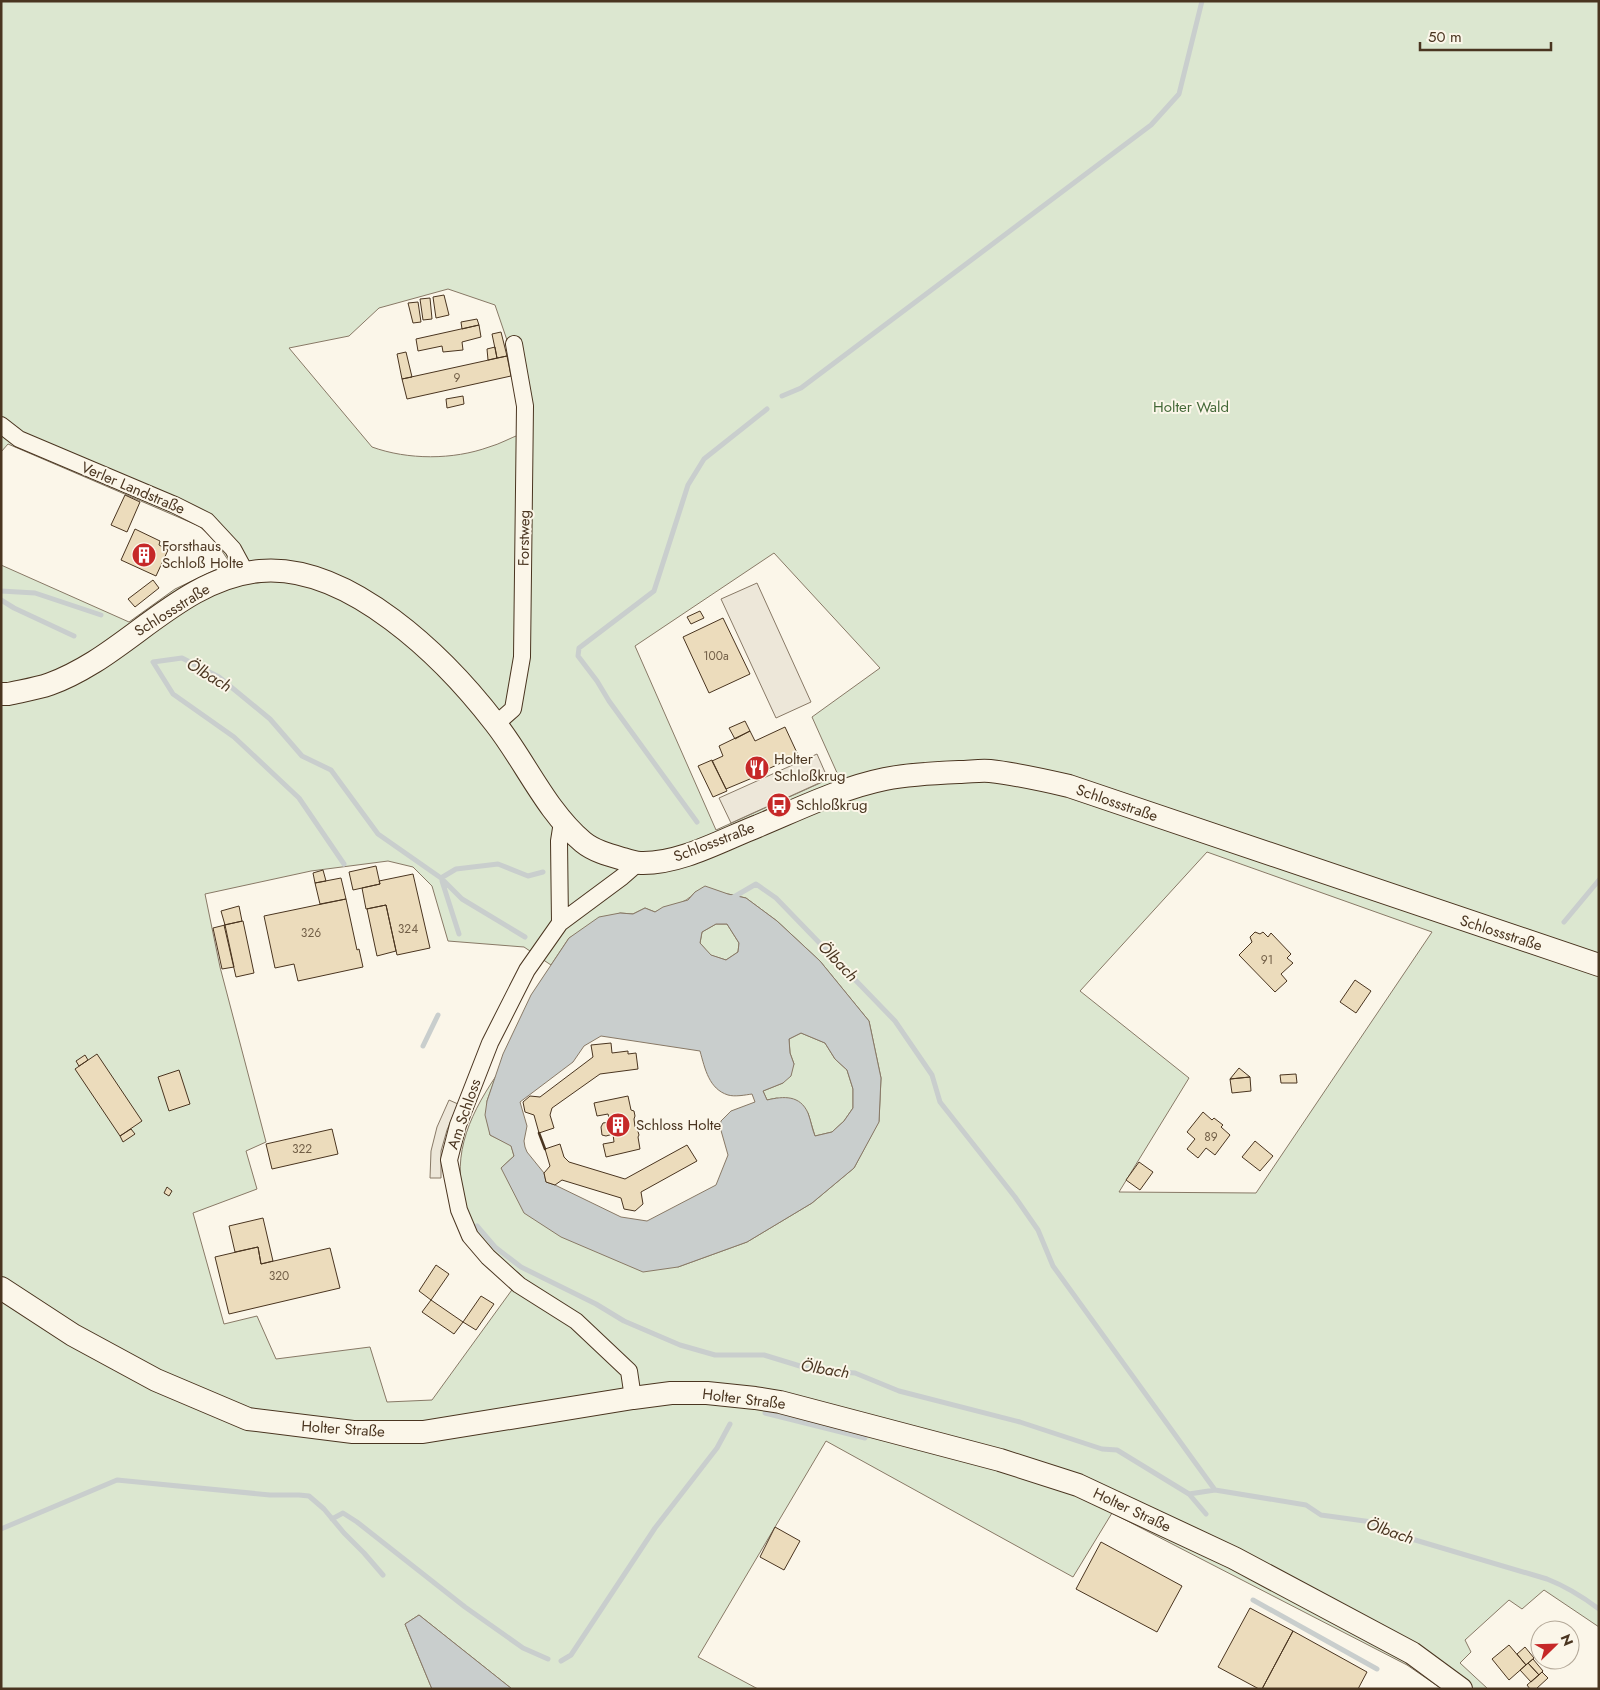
<svg xmlns="http://www.w3.org/2000/svg" width="1600" height="1690" viewBox="0 0 1600 1690" font-family="Jost,sans-serif">
<style>
.green{fill:#dce7d0;stroke:#887966;fill-rule:evenodd}
.parking{fill:#ede7d9;stroke:#887966}
.water{fill:#c9cecd;stroke:#887966;fill-rule:evenodd}
.lines{fill:none;stroke-linecap:round;stroke-linejoin:round}
.stream{stroke:#c9cecd;stroke-width:5}
.building{fill:#ecdcbc;stroke:#4a3520}
.street-casing{stroke:#4a3520;stroke-width:18}
.secondary-casing{stroke:#4a3520;stroke-width:24}
.street{stroke:#fbf6e9;stroke-width:16}
.secondary{stroke:#fbf6e9;stroke-width:22}
.wall{stroke:#4a3520;stroke-width:2.5}
.labels{text-anchor:middle;dominant-baseline:central;stroke-width:4;stroke-linejoin:round;paint-order:stroke}
.number-label{font-size:12px;fill:#725f47}
.park-label{font-size:15px;fill:#436837;stroke:#fbf6e9}
.street-label{font-size:15px;fill:#4a3520;stroke:#fbf6e9}
.poi-label{font-size:15px;fill:#4a3520;stroke:#fbf6e9;text-anchor:start}
.water-label{font-size:16px;font-style:italic;fill:#4a3520;stroke:#fbf6e9}
</style>
<rect width="100%" height="100%" fill="#fbf6e9"/>
<path class="green" d="M1,1H1599V1627L1544,1590L1522,1609L1509,1600L1465,1640L1471,1652L1460,1663L1488,1689H1442L1407,1665L1112,1513L1073,1577L826,1441L698,1657L758,1689H512L419,1615L405,1624L432,1689H1V565L129,622L175,589L230,563L214,539L199,526L8,444L1,452ZM448,289L495,305L509,346L521,434C510,438 500,444 489,447C453,460 408,460 372,447L289,348L349,336L379,308ZM774,553L880,668L812,717L838,775L716,830L635,646ZM1207,852L1432,932L1256,1193L1119,1192L1189,1078L1080,991ZM388,861L413,867L432,886L448,941L524,947L551,965L569,938L620,913L633,914L645,908L655,912C670,904 684,906 695,892L728,894L746,898L777,921L820,961L869,1021L881,1078L879,1121L854,1168L812,1203L747,1242L678,1267L501,1168L514,1156L511,1145L490,1135L487,1101L496,1076C467,1119 449,1161 468,1213C470,1219 472,1225 475,1231C484,1248 507,1263 522,1276L432,1400L387,1402L370,1347L276,1359L257,1316L224,1324L193,1213L257,1189L246,1151L266,1142L220,967L205,894L311,871Z
M716,924H727L739,943L738,952L726,960L710,955L700,943L702,932Z
M801,1033L825,1043L835,1059L847,1070L853,1089V1108L844,1121L832,1132L815,1136L808,1113L777,1098L767,1100L763,1091L783,1083L794,1064L790,1053L789,1039Z"/>
<path class="parking" d="M757,583L811,702L776,718L721,599Z
M817,754L828,779L731,823L719,798Z
M449,1100L458,1104L447,1130L441,1151V1178H430L431,1151L437,1127Z"/>
<path class="water" d="M705,886L728,894L746,898L777,921L820,961L869,1021L881,1078L879,1122L854,1168L812,1203L747,1242L678,1267L643,1272L561,1237L524,1213L501,1168L514,1156L511,1146L490,1135L485,1115L487,1101L503,1054L531,995L569,938L599,917L620,913L633,914L645,908L655,912L663,907L688,900L695,892ZM716,924H727L739,943L738,952L726,960L711,955L700,943L702,932ZM801,1033L825,1043L835,1059L847,1070L853,1089V1108L844,1121L832,1132L815,1136C812,1129 811,1121 808,1113C800,1095 784,1096 767,1100L763,1091L783,1083L791,1076L794,1064L790,1053L789,1039ZM601,1036L700,1051C705,1069 709,1089 728,1095C735,1097 745,1095 752,1094L755,1102L731,1111L721,1121L720,1127L728,1155L716,1185L647,1221L621,1217L555,1185L546,1182L544,1173L527,1152L525,1147L524,1141L527,1126L520,1102L573,1062L584,1046Z
M419,1615L512,1689H432L405,1624Z"/>
<g class="lines">
<path class="stream" d="M782,396L801,388L1151,125L1179,94L1202,1
M1,591L35,593L101,615
M1,600L14,608L74,636
M697,822L609,701L597,681L578,656L579,648L654,591L688,485L704,459L767,409
M344,864L299,798L234,737L173,694L153,662L182,658L219,677L270,719L302,756L331,770L378,834L441,878L456,869L498,864L528,876L543,872
M441,878L462,899L525,937
M442,881L459,934
M732,898L756,884L776,898L895,1021L932,1075L940,1102L1015,1197L1038,1230L1053,1266L1215,1490L1306,1505L1321,1515L1372,1522L1405,1537L1547,1579C1565,1586 1583,1597 1599,1609
M1564,922L1599,880
M423,1046L438,1015
M477,1226L495,1247L521,1267L596,1304L624,1321L680,1345L715,1355H764L813,1370L855,1373L899,1391L1020,1422L1102,1449L1117,1450L1189,1494L1215,1490
M765,1413L865,1438
M1189,1494L1206,1514
M332,1519L343,1513L357,1522L465,1607L523,1648L548,1659
M1,1529L117,1480L270,1495H299L309,1496L324,1509L344,1533L364,1553L383,1575
M1253,1600L1377,1669
M561,1661L571,1655L655,1528L717,1448L730,1424"/>
</g>
<path class="building" d="M444,295L449,315L436,318L433,297Z
M430,298L432,319L423,320L420,299Z
M418,302L421,322L413,323L408,303Z
M477,319L479,325L462,329L461,322Z
M479,325L481,337L462,342L463,350L443,352L442,346L418,351L416,339Z
M501,332L507,356L497,358L492,334Z
M495,347L497,358L488,360L487,349Z
M406,352L412,377L402,379L397,354Z
M507,356L511,376L407,399L402,379Z
M463,396L464,404L447,408L446,399Z
M125,495L140,502L127,532L111,525Z
M135,529L160,541L159,545L168,550L156,576L121,560Z
M153,580L159,588L135,607L128,599Z
M700,611L704,618L691,624L687,617Z
M723,618L750,674L709,693L683,637Z
M745,721L750,731L735,739L729,728Z
M785,727L798,755L768,769L769,771L726,789L712,761L723,756L719,746L750,731L755,741Z
M712,760L727,791L713,797L698,766Z
M376,866L380,884L353,890L349,872Z
M323,870L326,881L315,883L313,873Z
M413,874L430,948L397,955L386,905L366,909L362,888L380,884L379,881Z
M341,878L346,899L320,904L315,883Z
M346,899L357,950L359,949L363,967L298,981L294,964L275,968L264,916Z
M386,905L396,951L377,956L367,909Z
M239,906L242,921L225,925L221,911Z
M243,921L254,973L236,977L224,925Z
M225,925L234,967L222,969L213,928Z
M1255,932L1260,934L1263,932L1268,937L1271,933L1291,954L1287,958L1293,963L1281,974L1287,981L1275,992L1239,955L1252,942L1250,937Z
M1355,980L1371,991L1356,1013L1340,1002Z
M611,1043L612,1053L628,1051V1054L636,1053L638,1069L600,1074L552,1108L550,1115L554,1128L539,1133L534,1115L525,1112L523,1102L530,1096L540,1097L593,1057L591,1045Z
M97,1054L142,1121L120,1136L75,1069Z
M85,1055L88,1060L79,1066L76,1061Z
M1239,1068L1250,1077L1230,1079Z
M179,1070L190,1104L169,1111L158,1077Z
M1296,1074L1297,1083H1281L1280,1075Z
M1250,1077L1251,1091L1232,1093L1230,1079Z
M628,1096L631,1110L634,1111L635,1116L634,1119L635,1127L637,1128L639,1135L638,1137L640,1149L606,1157L603,1144L614,1142L613,1134L606,1136L602,1135L601,1127L603,1123L610,1122L608,1114L597,1116L594,1103Z
M1203,1112L1212,1120L1214,1118L1223,1125L1221,1127L1230,1135L1215,1155L1206,1148L1198,1158L1187,1149L1195,1139L1187,1132Z
M131,1129L135,1134L123,1142L120,1136Z
M332,1129L338,1154L272,1169L266,1144Z
M1255,1141L1273,1156L1260,1171L1242,1157Z
M560,1144L564,1157L569,1162L625,1179L687,1145L697,1161L641,1192L643,1204L635,1211L624,1209L621,1198L562,1180L555,1185L546,1182L544,1173L550,1166L545,1149Z
M1139,1162L1153,1172L1140,1190L1126,1180Z
M167,1187L172,1191L169,1196L164,1193Z
M263,1218L273,1261L261,1264L258,1247L235,1252L229,1226Z
M258,1247L261,1264L330,1248L340,1288L229,1314L215,1257Z
M436,1265L449,1274L431,1300L419,1291Z
M481,1296L494,1304L476,1330L463,1322Z
M431,1300L463,1322L454,1334L422,1312Z
M775,1527L800,1541L784,1570L760,1557Z
M1101,1542L1182,1586L1157,1632L1076,1589Z
M1250,1608L1293,1631L1262,1689H1259L1218,1667Z
M1293,1631L1367,1672L1358,1689H1262Z
M1509,1645L1526,1665L1509,1680L1492,1659Z
M1525,1647L1534,1658L1526,1665L1517,1654Z
M1533,1659L1543,1671L1539,1675L1528,1663Z
M1528,1663L1539,1675L1531,1682L1520,1670Z
M1542,1672L1548,1678L1536,1689H1530L1527,1685Z"/>
<g class="lines">
<defs>
<path id="street" d="M1,425L19,439L175,505L207,521L233,549L246,573
M496,724L513,709L522,657L525,406L514,344
M560,923L559,841L562,822
M633,1398L629,1371L576,1321L519,1285L488,1257L470,1236L459,1210L449,1160L458,1125L490,1043L527,970L560,923L622,877L638,863"/>
<path id="secondary" d="M1,694H8C21,691 36,689 50,684C64,679 81,670 94,662C147,629 195,577 260,571C349,563 445,658 495,723C525,761 546,811 583,842C594,851 609,855 623,859C629,861 635,863 641,863C680,864 722,840 758,826C799,809 841,788 885,779C910,774 934,773 959,772C969,772 980,770 990,771C1017,774 1043,780 1069,786L1599,965
M1,1288L73,1335L156,1380L248,1419L353,1432H423L633,1398L671,1393H707L755,1398L780,1402L1000,1460L1078,1485L1234,1558L1412,1653L1461,1689"/>
</defs>
<use href="#street" class="street-casing"/>
<use href="#secondary" class="secondary-casing"/>
<use href="#street" class="street"/>
<use href="#secondary" class="secondary"/>
<path class="wall" d="M539,1133L545,1149"/>
</g>
<defs>
<symbol id="building-disc" viewBox="-11 -11 22 22"><circle r="9.5" fill="#c62828" stroke="#fbf6e9"/><path d="M-4-6H4V6H1V3H-1V6H-4ZM-2.5-4.3h1.7v1.8h-1.7ZM.8-4.3h1.7v1.8H.8ZM-2.5-1h1.7V.8h-1.7ZM.8-1h1.7V.8H.8Z" fill="#fff"/></symbol>
<symbol id="restaurant-disc" viewBox="-11 -11 22 22"><circle r="9.5" fill="#c62828" stroke="#fbf6e9"/><path d="M-5-6h1v4h1v-4h1v4h1v-4h1v5L-1.5 .5V6h-2V.5L-5-1ZM5-6V6H3V1.5H1.5Q1.5-4 5-6Z" fill="#fff"/></symbol>
<symbol id="bus-disc" viewBox="-11 -11 22 22"><circle r="9.5" fill="#c62828" stroke="#fbf6e9"/><path d="M-5-6H5V4H4V6H2V4H-2V6H-4V4H-5ZM-3.5-4V0h7V-4ZM-3.5 1.2v1.5H-2V1.2ZM2 1.2v1.5H3.5V1.2Z" fill="#fff"/></symbol>
</defs>
<g fill-rule="evenodd">
<use href="#building-disc" x="130" y="541" width="28" height="28"/>
<use href="#restaurant-disc" x="743" y="754" width="28" height="28"/>
<use href="#bus-disc" x="765" y="791" width="28" height="28"/>
<use href="#building-disc" x="604" y="1111" width="28" height="28"/>
</g>
<g class="labels">
<g class="number-label">
<text x="457" y="378">9</text>
<text x="716" y="656">100a</text>
<text x="408" y="929">324</text>
<text x="311" y="933">326</text>
<text x="1267" y="960">91</text>
<text x="1211" y="1137">89</text>
<text x="302" y="1149">322</text>
<text x="279" y="1276">320</text>
</g>
<g class="park-label">
<text x="1191" y="407">Holter Wald</text>
</g>
<g class="street-label">
<text transform="translate(133 488) rotate(23)">Verler Landstraße</text>
<text transform="translate(524 538) rotate(-89)">Forstweg</text>
<text transform="translate(172 610) rotate(-32)">Schlossstraße</text>
<text transform="translate(1117 803) rotate(19)">Schlossstraße</text>
<text transform="translate(714 842) rotate(-21)">Schlossstraße</text>
<text transform="translate(1501 933) rotate(18)">Schlossstraße</text>
<text transform="translate(464 1114) rotate(-71)">Am Schloss</text>
<text transform="translate(744 1399) rotate(7)">Holter Straße</text>
<text transform="translate(343 1429) rotate(4)">Holter Straße</text>
<text transform="translate(1132 1510) rotate(25)">Holter Straße</text>
</g>
<g class="poi-label">
<text x="162" y="546">Forsthaus<tspan x="162" dy="17">Schloß Holte</tspan></text>
<text x="774" y="759">Holter<tspan x="774" dy="17">Schloßkrug</tspan></text>
<text x="796" y="805">Schloßkrug</text>
<text x="636" y="1125">Schloss Holte</text>
</g>
<g class="water-label">
<text transform="translate(209 675) rotate(31)">Ölbach</text>
<text transform="translate(838 961) rotate(46)">Ölbach</text>
<text transform="translate(825 1369) rotate(9)">Ölbach</text>
<text transform="translate(1390 1531) rotate(19)">Ölbach</text>
</g>
</g>
<rect width="1600" height="1690" fill="none" stroke="#4a3520" stroke-width="5"/>
<g transform="translate(1555 1645) rotate(67)"><circle r="24" fill="#fbf6e9" stroke="#b4a999"/>
<path d="M0-4L9 19L0 12L-9 19Z" fill="#c62828"/>
<text y="-8" font-size="14" font-weight="bold" text-anchor="middle" fill="#4a3520">N</text>
</g>
<path d="M1420 42v8h131v-8" fill="none" stroke="#4a3520" stroke-width="2.5"/>
<text x="1428" y="42" font-size="15" fill="#4a3520" stroke="#fbf6e9" stroke-width="4" paint-order="stroke">50 m</text>
</svg>
